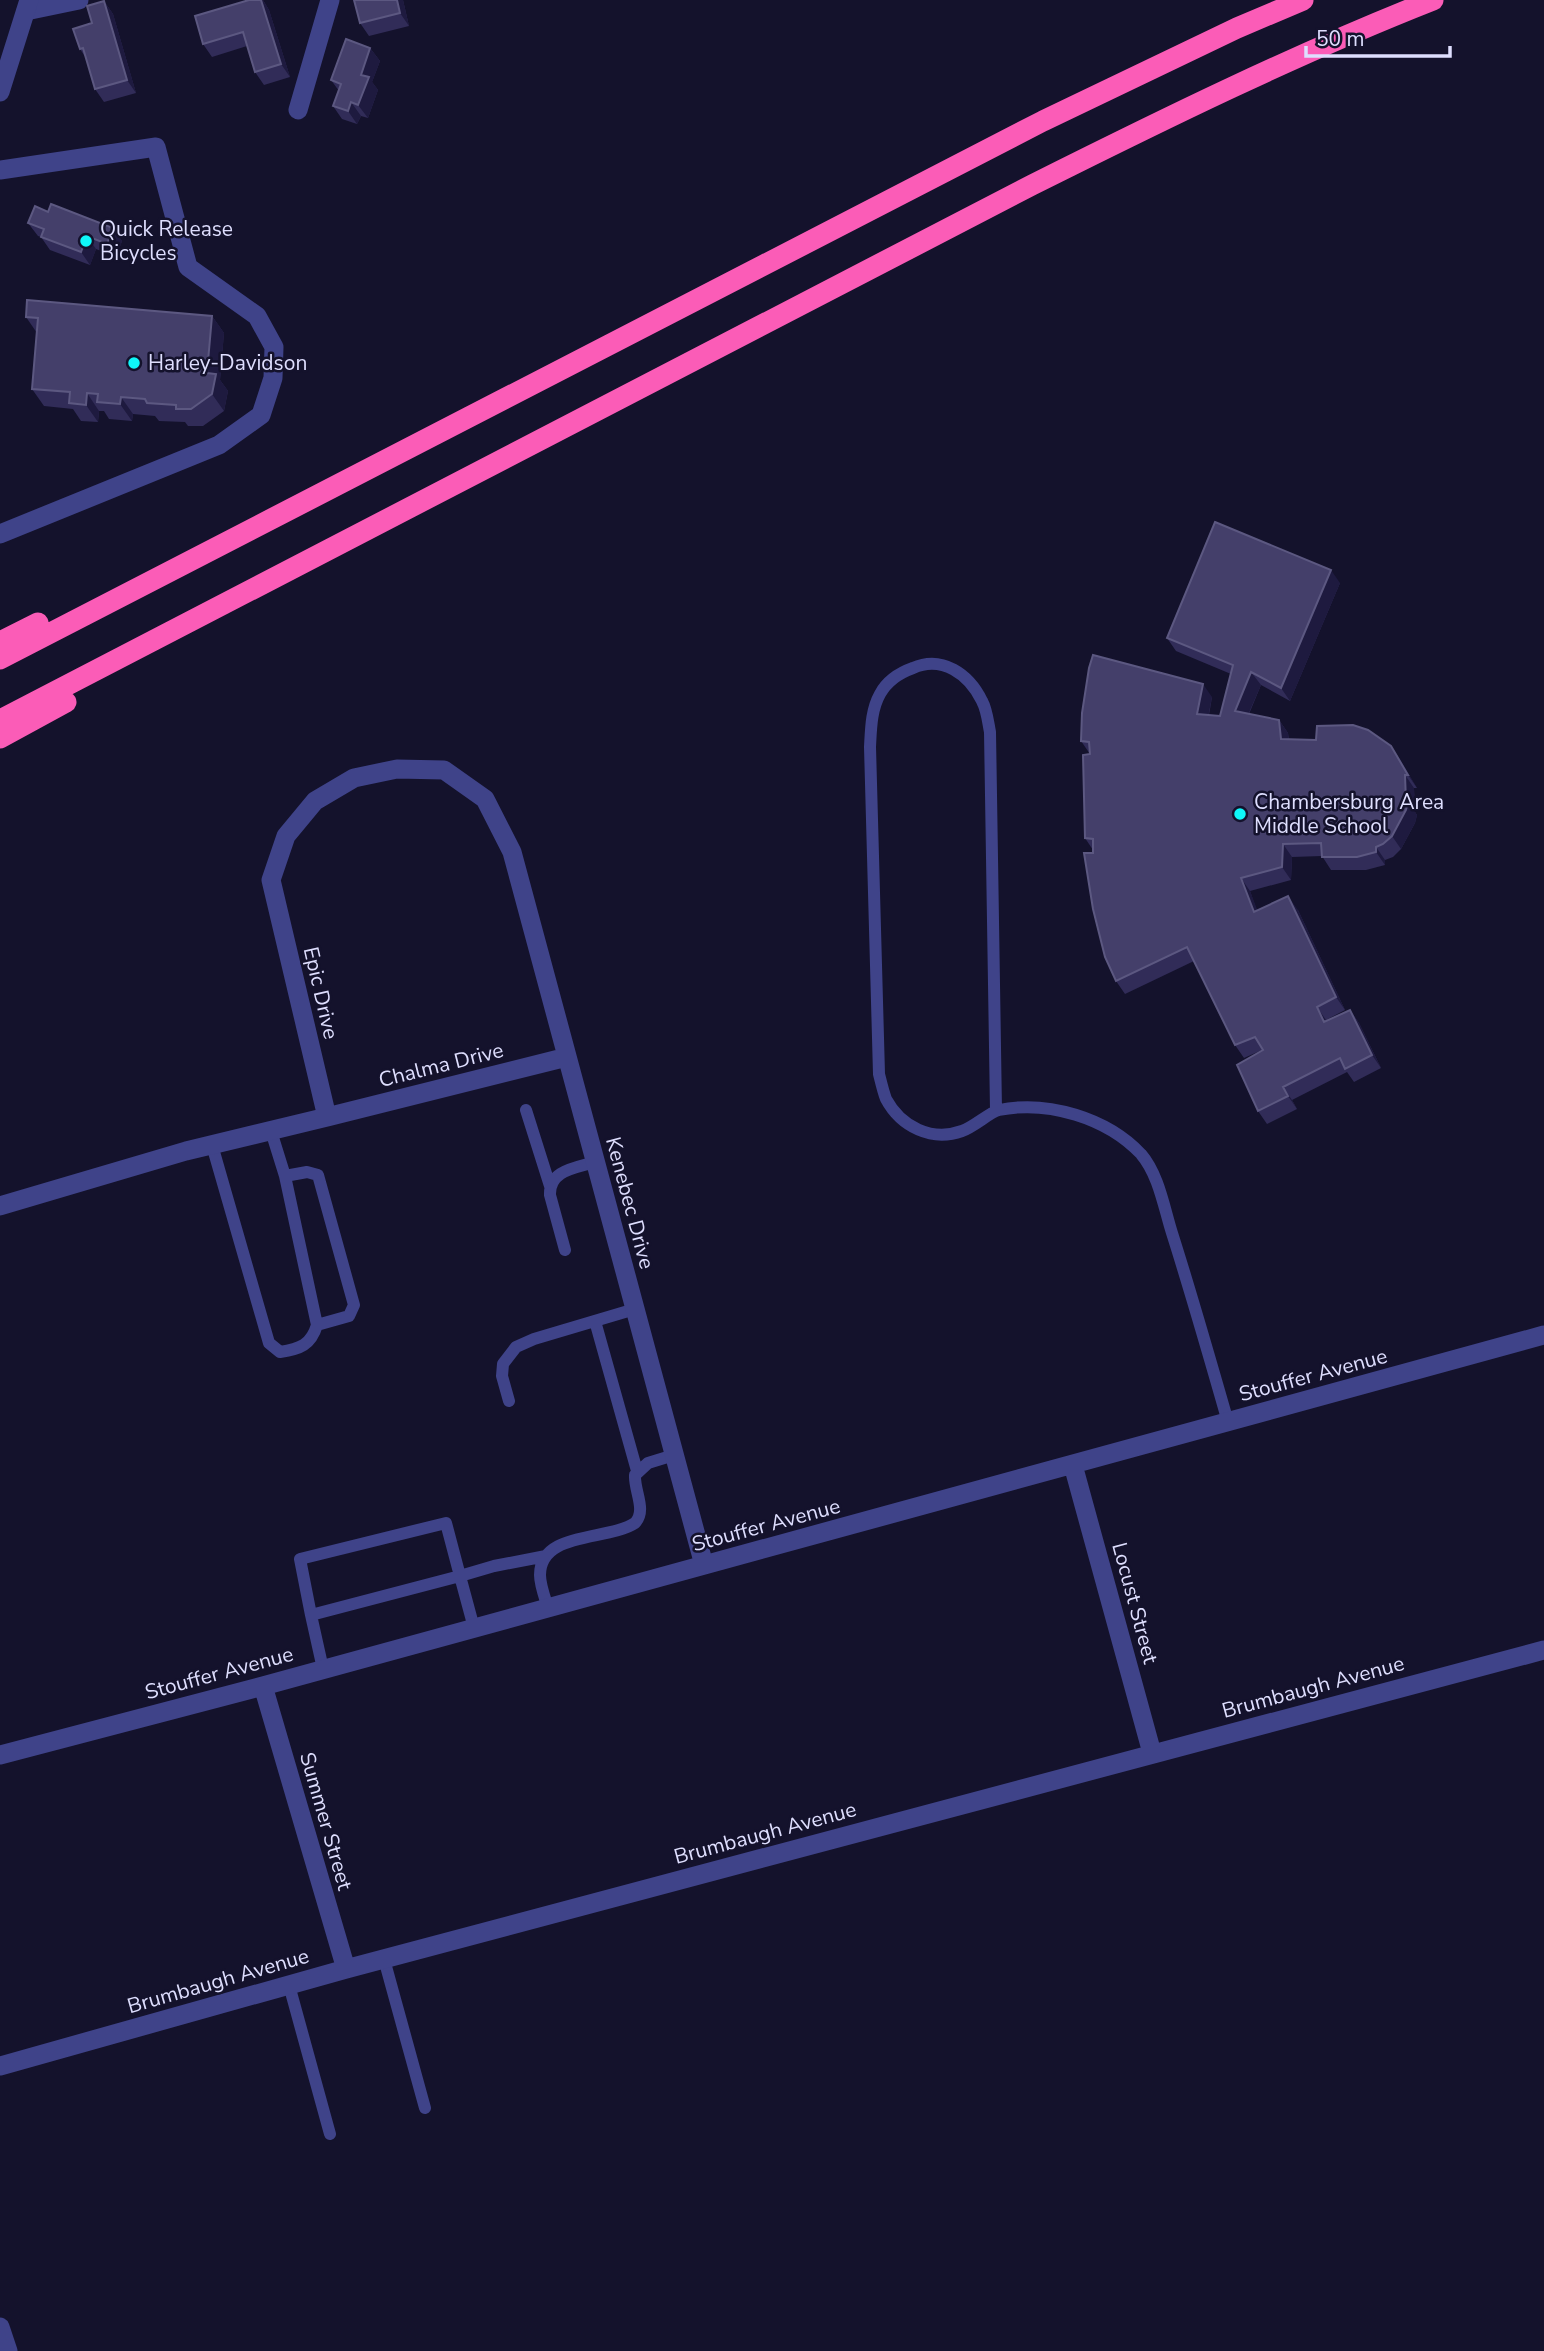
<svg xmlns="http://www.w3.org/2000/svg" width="1544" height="2351" viewBox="0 0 1544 2351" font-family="'Nunito Sans',sans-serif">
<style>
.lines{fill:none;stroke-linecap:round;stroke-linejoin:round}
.service{stroke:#3f4389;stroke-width:12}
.minor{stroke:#3f4389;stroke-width:19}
.tertiary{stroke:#3f4389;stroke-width:19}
.motorway{stroke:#fb5cb7;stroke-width:21}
.wall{fill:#312c58}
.shaded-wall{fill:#1e1a3f}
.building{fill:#443f6a;stroke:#5c5881;stroke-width:2}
.poi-dot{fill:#0ff7f9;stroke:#14122c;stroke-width:2.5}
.labels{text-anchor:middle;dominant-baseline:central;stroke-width:5;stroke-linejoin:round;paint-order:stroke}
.poi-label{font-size:21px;fill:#dedefe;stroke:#14122c;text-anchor:start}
.street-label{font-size:21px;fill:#dedefe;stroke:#14122c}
</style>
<rect width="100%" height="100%" fill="#14122c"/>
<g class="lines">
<path class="service" d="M526,1110L550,1186
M996,1110L990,732C988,722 987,710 982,701C969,674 942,655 913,668C899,673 887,681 880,694C871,710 871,729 870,747L879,1074C881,1082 883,1091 886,1099C901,1127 932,1142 962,1131C974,1127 990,1112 999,1110C1048,1100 1107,1118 1141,1154C1159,1175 1164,1208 1172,1233C1192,1296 1210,1359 1228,1422
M212,1145L269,1343L280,1352C300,1349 311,1345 317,1325L285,1176L271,1131
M285,1176L307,1172L318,1175L354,1305L349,1316L317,1325
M565,1250L550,1195C549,1170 576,1168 595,1162
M595,1321L637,1471
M509,1401L502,1376L503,1364L516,1347L534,1339L635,1309
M548,1608C545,1598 540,1585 540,1575C540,1531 608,1541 635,1523C647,1510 634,1491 635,1475L648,1463L674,1455
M311,1615L300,1559L446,1523L460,1576L494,1566L546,1556
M323,1669L311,1615L460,1576L474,1628
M384,1959L425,2108
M289,1985L330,2134"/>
<path class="minor" d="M26,11L79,0
M298,110L330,0
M0,170L156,147L188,267L257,316L274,347L273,378L261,415L219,445L0,534
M327,1117L567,1057
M0,1206L186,1151L327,1117L271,880L286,836L315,801L354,778L397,769L444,770L485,799L512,852L704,1565
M1073,1465L1152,1753
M263,1686L346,1969
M0,1755L263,1686L1544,1335
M0,2066L346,1969L1544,1650
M0,2327L8,2351"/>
<path class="tertiary" d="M0,92L29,0"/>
<path class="motorway" d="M0,642L38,623
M0,659L1043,121L1237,28L1303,0
M0,720L1032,185C1164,119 1296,54 1433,0
M0,738L66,702"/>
</g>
<path class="wall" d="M249,0H263L269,10L290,77L264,85L255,72L247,46L212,57L203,44Z
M403,0L409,26L369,36L360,23Z
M104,1L113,14L136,93L104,102L95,89L86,58L80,49Z
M370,48L380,61L372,82L378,90L368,118L361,116L357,124L342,119L333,106L339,91L331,80Z
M48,212L113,228L122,241L116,257L96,249L90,265L50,250L41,237L38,236L28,223Z
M212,316L224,333L220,380L228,391L224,411L203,426H188L185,422L159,421L155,416L133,414L132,421L109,419L104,411H99L98,422L81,421L73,409L44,406L32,389L37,333L26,317Z
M1340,583L1290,701L1261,685L1249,714L1279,720L1288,733L1289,740L1391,746L1417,788H1414L1415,812L1417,815L1415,823L1401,849L1393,857L1385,860V865L1366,870H1331L1322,856L1292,857L1291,880L1250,891L1257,911L1298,910L1345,1010L1326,1020H1327L1350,1010L1359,1023L1381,1068L1354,1082L1347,1072L1292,1100L1297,1109L1267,1124L1258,1111L1262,1050L1244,1058L1235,1045L1194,961L1125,994L1116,981L1093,850L1085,838L1090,754L1081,741L1212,697L1209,715L1220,716L1231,674L1176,651L1167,638Z"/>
<path class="shaded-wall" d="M261,0H263L269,10L290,77L281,64Z
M397,0H403L409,26L400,13Z
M104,1L113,14L136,93L127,80Z
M370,48L380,61L372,82L378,90L368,118L358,105L361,75Z
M351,102L361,116L357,124L348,111Z
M113,228L122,241L116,257L107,244Z
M87,236L96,249L90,265L81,252Z
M212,316L224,333L220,380L228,391L224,411L212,394L207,373Z
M87,393L99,411L98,422L86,405Z
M121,397L133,414L132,421L120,404Z
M1331,570L1340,583L1290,701L1281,688Z
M1251,672L1261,685L1244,724L1235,711Z
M1203,684L1212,697L1206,727L1197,714Z
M1279,720L1288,733L1290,752L1281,739Z
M1391,746L1400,759L1417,788L1408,775Z
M1405,775L1414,788L1415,812L1417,815L1415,823L1401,849L1392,836L1406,802Z
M1283,844L1292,857L1291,880L1282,867Z
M1376,847L1385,860V865L1376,852Z
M1241,878L1250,891L1263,925L1254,912Z
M1288,896L1298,910L1345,1010L1336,997Z
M1317,1007L1326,1020L1333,1035L1324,1022Z
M1350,1010L1359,1023L1381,1068L1372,1055Z
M1283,1087L1292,1100L1297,1109L1288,1096Z"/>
<path class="building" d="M249,0H261L281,64L255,72L243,32L203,44L195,16Z
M354,0H397L400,13L360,23Z
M104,1L127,80L95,89L83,48L80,49L73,29L92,23L87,6Z
M346,39L370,48L361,75L369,77L358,105L351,102L348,111L333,106L341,84L331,80Z
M51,204L113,228L107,244L87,236L81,252L41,237L44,229L28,223L35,206L48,212Z
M27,300L212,316L207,373L216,374L212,394L191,409H176V405L147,403L145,399L121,397L120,404L97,402L98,394L87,393L86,405L69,403L70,392L32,389L38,318L26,317Z
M1215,522L1331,570L1281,688L1251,672L1235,711L1279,720L1281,739L1316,740L1317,726L1353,725L1368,730L1391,746L1408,775H1405L1406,802H1408L1406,810L1392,836L1383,844L1376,847V852L1357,857H1322L1321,843L1283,844L1282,867L1241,878L1254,912L1288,896L1336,997L1317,1007L1324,1022L1350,1010L1372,1055L1345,1069L1340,1058L1283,1087L1288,1096L1258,1111L1237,1065L1263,1050L1255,1037L1235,1045L1187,947L1116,981L1105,957L1093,909L1084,853H1093V839L1085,838L1083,755L1090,754L1089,742L1081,741L1082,713L1089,668L1093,655L1203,684L1197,714L1220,716L1233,665L1167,638Z"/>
<g class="poi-dot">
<circle cx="86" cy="241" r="7"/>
<circle cx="134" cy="363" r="7"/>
<circle cx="1240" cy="814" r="7"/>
</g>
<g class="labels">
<g class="poi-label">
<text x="100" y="229">Quick Release<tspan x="100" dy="24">Bicycles</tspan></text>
<text x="148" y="363">Harley-Davidson</text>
<text x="1254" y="802">Chambersburg Area<tspan x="1254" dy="24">Middle School</tspan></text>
</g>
<g class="street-label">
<text transform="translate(321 993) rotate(77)">Epic Drive</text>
<text transform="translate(441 1065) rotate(-14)">Chalma Drive</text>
<text transform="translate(630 1203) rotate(75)">Kenebec Drive</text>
<text transform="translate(1313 1375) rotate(-15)">Stouffer Avenue</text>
<text transform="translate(766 1525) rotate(-15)">Stouffer Avenue</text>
<text transform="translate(1135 1603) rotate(75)">Locust Street</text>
<text transform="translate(219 1673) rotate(-15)">Stouffer Avenue</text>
<text transform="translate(1313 1687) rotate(-15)">Brumbaugh Avenue</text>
<text transform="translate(326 1821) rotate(74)">Summer Street</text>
<text transform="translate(765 1833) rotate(-15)">Brumbaugh Avenue</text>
<text transform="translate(218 1981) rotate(-16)">Brumbaugh Avenue</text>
</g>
</g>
<path d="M1306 46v10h144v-10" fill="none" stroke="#dedefe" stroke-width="3.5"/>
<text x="1316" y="46" font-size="21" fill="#dedefe" stroke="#14122c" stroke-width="5" paint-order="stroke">50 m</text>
</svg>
